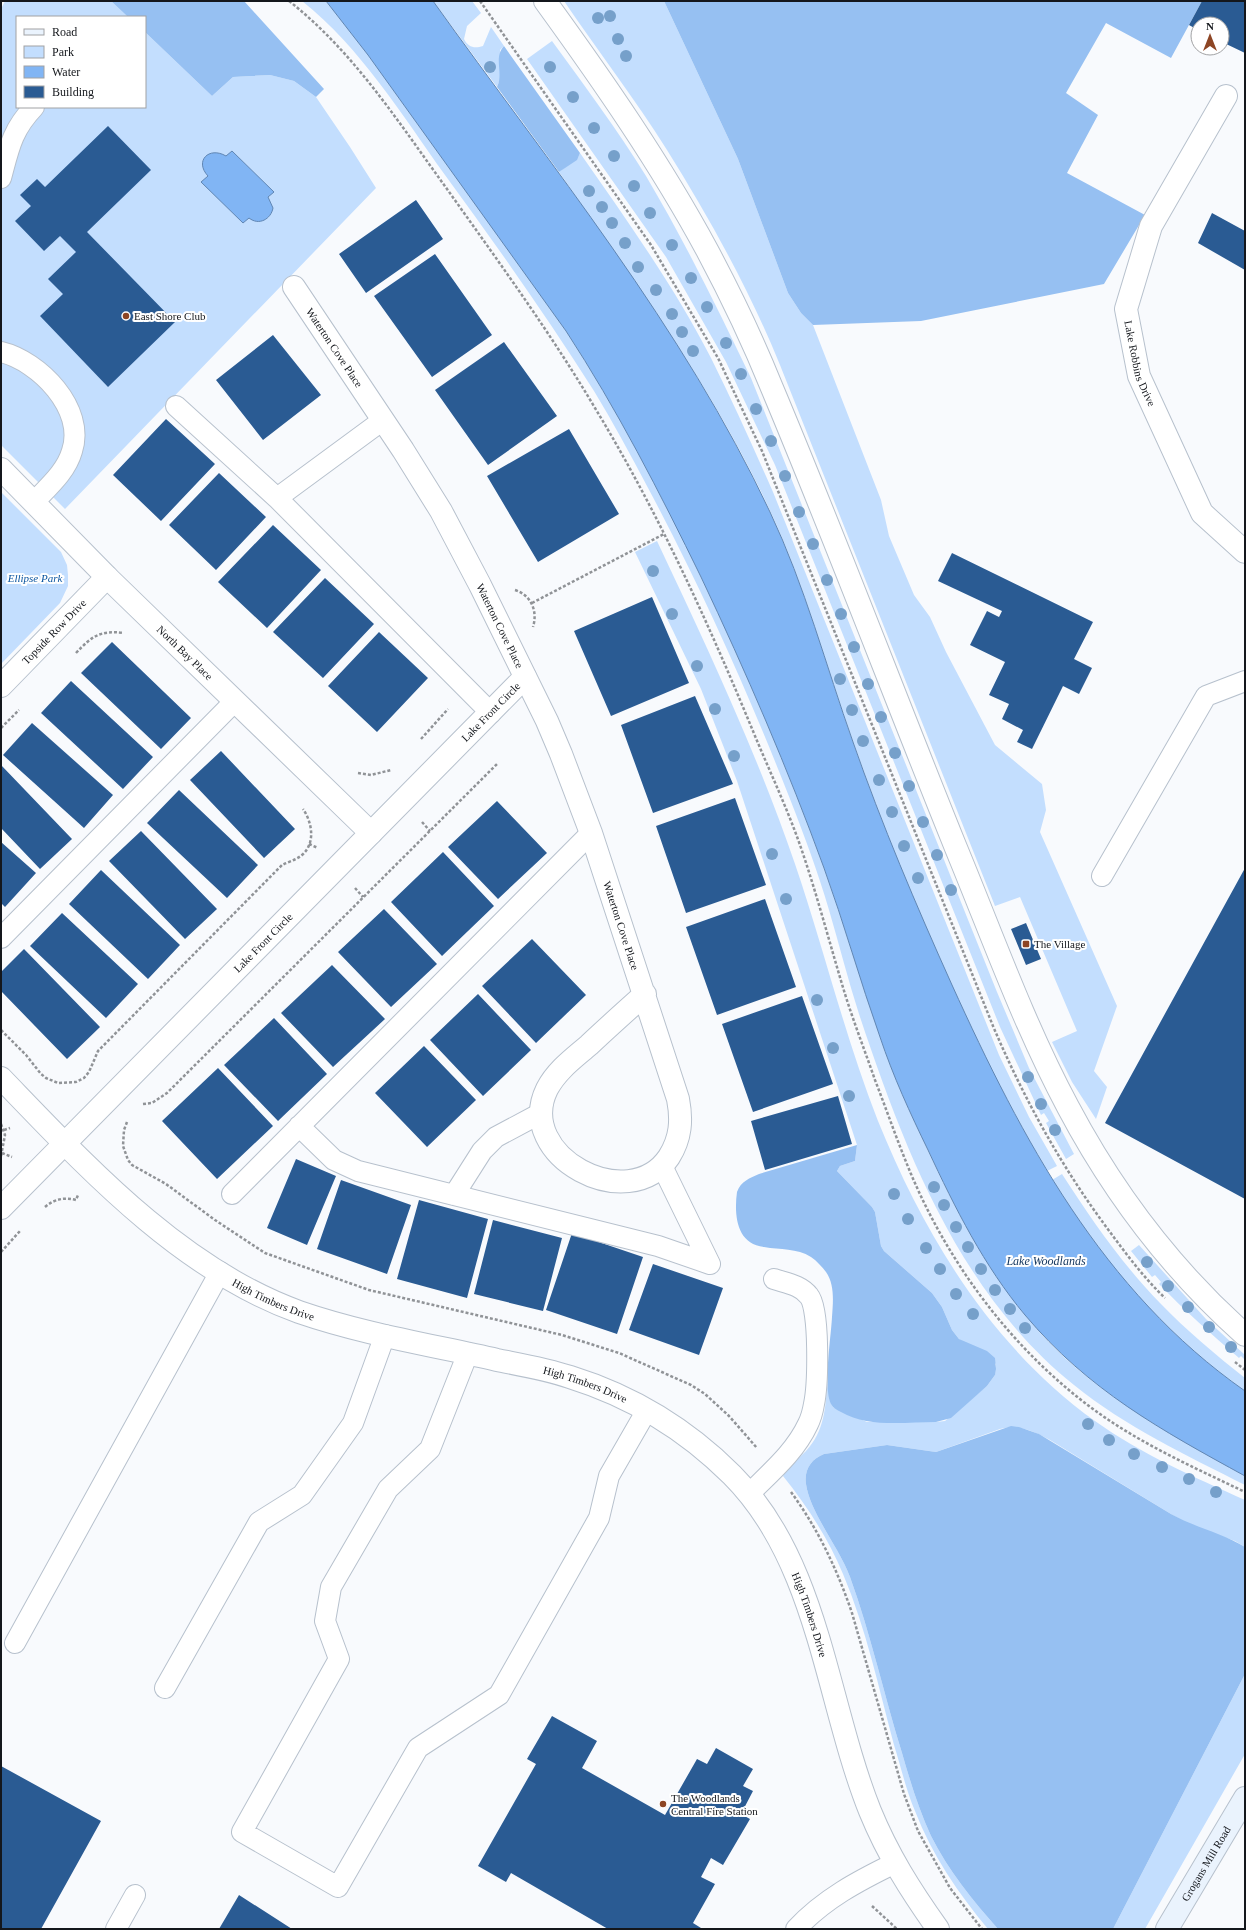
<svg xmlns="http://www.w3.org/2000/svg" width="1246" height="1930" viewBox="0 0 1246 1930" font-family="Georgia,serif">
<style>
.green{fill:#c3defe}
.forest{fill:#96c0f2}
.water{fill:#81b5f4;stroke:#6086b3}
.building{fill:#2a5b93}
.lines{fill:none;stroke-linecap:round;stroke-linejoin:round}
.service-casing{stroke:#b7c1cd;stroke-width:22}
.pedestrian-casing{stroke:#b7c1cd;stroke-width:24}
.minor-casing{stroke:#b7c1cd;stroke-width:24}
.secondary-casing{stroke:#b7c1cd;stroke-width:24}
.path{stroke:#909397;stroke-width:2.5;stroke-dasharray:3 2;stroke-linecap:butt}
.service{stroke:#fff;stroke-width:20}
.pedestrian{stroke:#fff;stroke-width:22}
.minor{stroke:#fff;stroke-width:22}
.secondary{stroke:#eaf3fd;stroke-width:22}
.tree{fill:#76a0ca}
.poi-dot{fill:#8d4524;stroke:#fff;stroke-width:1.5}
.labels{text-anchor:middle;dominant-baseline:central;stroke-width:4;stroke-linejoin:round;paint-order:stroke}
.poi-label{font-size:11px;fill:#14171c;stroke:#fff;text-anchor:start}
.street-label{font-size:11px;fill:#14171c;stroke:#fff}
.park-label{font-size:11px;font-style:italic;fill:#0c56a0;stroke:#fff}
.water-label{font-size:12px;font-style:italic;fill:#12355d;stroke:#fff}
</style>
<rect width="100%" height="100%" fill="#f8fafd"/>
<path class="green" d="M5,1H111L128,17H17V107H145V32L212,96L233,77L270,75L294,81L316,97L350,147L376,188L65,509L1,445V9Z
M302,1H326L368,55L566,331C617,409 660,493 701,577C746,672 788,769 824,868C844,923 860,981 880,1037C892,1073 908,1109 925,1144C956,1212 992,1280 1043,1336C1100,1397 1173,1436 1245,1476V1485C1186,1455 1126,1427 1074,1385C959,1293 904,1149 859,1014C848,980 839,944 829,910C818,872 804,835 790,799C748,692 701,587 647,486C630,454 613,422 594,391C547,317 497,246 445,175C402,115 361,48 302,1Z
M433,1H472L481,13L467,26L464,39C468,47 474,49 483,46L491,27L504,46L500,50V79L497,87Z
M564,1H664L738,159L788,293L801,313L813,325L881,500L889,536L914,595L930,617L946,652L995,745L1042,784L1046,810L1040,832L1117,1006L1094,1071L1107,1087L1096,1119L1072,1082L1052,1042L1077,1031L1020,897L995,906L780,365C750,291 710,219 667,150C635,99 598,51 564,1Z
M552,41C584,85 617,129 646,176C685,242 718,309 751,378L997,992L1029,1068L1074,1154L1066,1159L1046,1123L1049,1121L1044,1113L1041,1115L1000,1027L775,465L726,362L666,257L527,59Z
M580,153C626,219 674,286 711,358C733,402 753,447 773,492L999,1055L1029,1117L1057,1166L1047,1171C969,1037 907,892 855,747C827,670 806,589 772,515C716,392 635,282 559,172L578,157Z
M1,492L61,552L67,565L68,575V586L60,603L1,664Z
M657,541C707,647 757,753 795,864C824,949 845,1037 878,1121C925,1237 992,1347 1095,1421C1141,1454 1194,1477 1245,1500V1547L1235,1541L1190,1525L1171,1514L1050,1440C1033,1431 1019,1424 1000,1429L936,1452L887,1445L824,1454C811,1459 804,1470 806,1484C810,1513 839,1547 850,1577C871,1635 884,1695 902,1753C910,1781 919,1810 931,1836C948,1870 973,1901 998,1929H988C958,1893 932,1855 915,1811C906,1790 901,1767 894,1745C879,1689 866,1628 843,1574C828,1538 807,1506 783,1476C788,1466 798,1459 806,1451C824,1432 826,1407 827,1383L830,1401L833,1407L867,1422H936L945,1421L987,1386L995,1375L996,1364L959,1339L952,1330L942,1307L932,1293L884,1251L881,1246L875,1212L872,1207L837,1171L840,1166L855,1161L857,1145L737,781L701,689L635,552Z
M1062,1174C1091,1219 1122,1264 1160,1303C1186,1330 1216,1355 1245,1378V1391C1167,1336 1102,1261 1052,1180Z
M1139,1245L1206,1319L1245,1355V1360L1241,1356L1239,1358C1211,1334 1184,1310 1159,1284L1161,1282L1155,1275L1152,1277L1131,1251Z
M1245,1674V1754L1145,1929H1113Z"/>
<path class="forest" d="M111,1H244L324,89L316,97L294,81L270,75L233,77L212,96L145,32V17H128Z
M664,1H1202L1171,58L1106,23L1066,93L1098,115L1067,173L1145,215L1104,284L921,321L813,325L801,313L788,293L738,159Z
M504,46L580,153L577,160L559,172L497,87C504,73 493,58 504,46Z
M857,1145L855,1161L840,1166L837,1171L872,1207L875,1212L881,1246L884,1251L932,1293L942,1307L952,1330L959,1339L987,1351L995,1358L996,1369L995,1375L987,1386L951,1418L936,1422C905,1422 868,1428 841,1412C837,1410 833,1408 831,1404C823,1388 831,1337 832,1317C833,1302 835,1285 826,1272C822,1267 817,1261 811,1257C797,1248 780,1250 764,1247C736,1244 734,1214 737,1192C741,1181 750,1178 759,1174Z
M1011,1426L1019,1427L1039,1434L1171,1514C1194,1527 1222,1533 1245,1547V1674L1113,1929H998C973,1901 948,1870 931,1836C919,1810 910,1781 902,1753C884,1695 871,1635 850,1577C839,1547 810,1513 806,1484C804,1470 811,1459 824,1454L887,1445L936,1452Z"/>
<path class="water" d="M326,1H433C551,166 683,327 770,512C805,586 826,666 853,742C882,825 916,905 952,985C1022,1139 1102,1291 1245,1391V1476C1161,1430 1088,1390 1025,1315C984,1266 955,1208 928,1150C910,1113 893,1076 880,1037C860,981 844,923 824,868C788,769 746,672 701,577C660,493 617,409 566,331L368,55Z
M232,151L274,192L268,197L273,208C271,219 259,226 249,218L243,223L201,182L208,176C194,161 209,146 226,156Z"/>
<path class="building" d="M1202,1H1245V53L1222,42V24H1198V30L1189,25Z
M108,126L151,170L87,232L175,322L108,387L40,316L63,294L48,279L76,252L60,236L44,251L15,221L31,206L20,195L37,179L45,187Z
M416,200L443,239L366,293L339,254Z
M1212,213L1245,231V270L1198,243Z
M435,254L492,335L432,377L374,296Z
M273,335L321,395L263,440L216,380Z
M504,342L557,416L488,465L435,390Z
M166,419L215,464L161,521L113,475Z
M569,429L619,514L538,562L487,476Z
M219,473L266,517L216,570L169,525Z
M273,525L321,570L267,628L218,582Z
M952,553L1093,622L1074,659L1092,668L1079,694L1063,686L1032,749L1017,742L1023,730L1002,719L1009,704L989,695L1005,662L970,645L987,611L999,617L1002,611L938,581Z
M325,578L374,624L323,678L273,632Z
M652,597L689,683L611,716L574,631Z
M379,632L428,678L377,732L328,686Z
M112,642L191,718L161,749L81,673Z
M71,681L153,757L123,789L41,713Z
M695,696L733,784L653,813L621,725Z
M32,723L113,795L84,828L3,755Z
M221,751L295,829L264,858L190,780Z
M1,765L72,839L40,869L1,828Z
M179,790L258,865L227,898L147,823Z
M735,798L766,885L686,913L656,826Z
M497,801L547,853L498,899L448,847Z
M141,831L217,909L185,939L109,861Z
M1,842L36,873L5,907L1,903Z
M443,852L494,906L442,956L391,902Z
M1245,868V1199L1105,1123Z
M101,870L180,945L148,979L69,904Z
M765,899L796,987L717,1015L686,927Z
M384,909L437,964L391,1007L338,952Z
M62,913L138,984L106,1018L30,946Z
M1026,923L1041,959L1026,965L1011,929Z
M532,939L586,995L536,1043L482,986Z
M24,949L100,1027L67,1059L1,991V972Z
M332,965L385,1019L333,1067L281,1013Z
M478,994L531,1050L483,1096L430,1040Z
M802,996L833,1084L753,1112L722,1024Z
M274,1018L327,1074L278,1121L224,1065Z
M424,1046L476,1100L427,1147L375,1093Z
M218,1068L273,1126L217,1179L162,1121Z
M838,1096L852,1144L765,1170L751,1121Z
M296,1159L336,1176L307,1245L267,1228Z
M341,1180L411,1205L387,1274L317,1249Z
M419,1200L488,1219L467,1298L397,1279Z
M493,1220L562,1238L543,1311L474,1294Z
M572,1233L643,1257L617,1334L546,1310Z
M653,1264L723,1288L699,1355L629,1330Z
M552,1716L597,1741L582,1768L665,1815L697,1759L707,1764L716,1748L753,1769L743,1786L753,1791L741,1814L750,1819L723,1865L711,1858L701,1877L715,1884L693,1923L701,1928L700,1929H608L511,1873L506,1882L478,1866L536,1764L527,1759Z
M1,1766L101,1821L41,1929H1Z
M239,1895L292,1929H219Z"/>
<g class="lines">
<defs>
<path id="service" d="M1,178C9,148 12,130 34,107
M1,352C39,361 86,409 72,451C66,472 48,487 34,502
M176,406L277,498L491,713
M277,498L383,420
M1102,876L1206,696L1245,681
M1,938L235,701
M299,1126L334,1160L358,1171L658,1246L710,1264
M662,1166L710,1264
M232,1194L591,833
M454,1195L482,1151L496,1137L541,1113
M468,1353L430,1449L388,1489L331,1587L325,1621L339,1659L242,1832L338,1887L418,1748L499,1695L599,1518L609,1476L647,1410
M749,1494C771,1472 795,1452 808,1424C811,1418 813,1410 814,1404C818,1385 820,1309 809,1296C801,1285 786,1283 774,1279
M15,1643L220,1272
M165,1688L259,1522L302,1495L353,1423L385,1335
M116,1929L135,1895
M796,1929C824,1899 858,1881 895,1863"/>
<path id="pedestrian" d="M545,1C603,81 660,163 707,250C731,295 753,341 772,388C836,540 894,695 956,848C992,935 1024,1025 1068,1107C1113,1192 1173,1271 1245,1335"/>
<g id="minor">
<path id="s1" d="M1226,96L1151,226L1126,309L1139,376L1202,513L1245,552"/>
<path id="s2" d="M294,287L403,450L441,511L480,585L547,721L561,754L591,833L678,1099C682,1120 681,1138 669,1157C629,1217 514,1156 547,1089C557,1070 574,1058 589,1045C607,1028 626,1011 645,994"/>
<path id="s3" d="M1,469L107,577L371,833"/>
<path id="s4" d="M1,686L107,577"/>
<path id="s5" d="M1,1078C87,1167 180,1269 299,1312C363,1334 431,1345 497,1360C522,1365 546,1369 570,1377C631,1396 686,1429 732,1475C819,1562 826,1701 870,1811C888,1855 911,1891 938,1929"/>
<path id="s6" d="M1,1208L525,677"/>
</g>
<g id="secondary">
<path id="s7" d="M1167,1929L1245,1798"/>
</g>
</defs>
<use href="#service" class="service-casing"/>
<use href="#pedestrian" class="pedestrian-casing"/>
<use href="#minor" class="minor-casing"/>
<use href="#secondary" class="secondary-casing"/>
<path class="path" d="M289,1C354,52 399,123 447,189C498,261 550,332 595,408C658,512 709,624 755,736C770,772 787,808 800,845C817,894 830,945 845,994C854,1023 865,1051 875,1080C887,1111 898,1143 911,1174C950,1266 1013,1350 1093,1409C1139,1443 1193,1467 1245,1492
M480,1L651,245L718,358L762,451L993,1026C1024,1099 1062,1168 1110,1232C1127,1255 1144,1278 1165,1298
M515,590C531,595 538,611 533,627
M532,603L664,534
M76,653C92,636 100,630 124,633
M1,728L19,710
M421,739L448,709
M358,773L371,775L391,770
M422,822L430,831
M309,844L318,848
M355,888L363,897
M1,1030L26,1055L41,1074L46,1078L58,1083L76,1082L84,1078L89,1072L98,1051L282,865C288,862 296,860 302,855C316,843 312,822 303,809
M143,1104L152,1103L167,1093L497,764
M127,1122L124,1130L123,1146L128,1160L132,1165L166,1184L215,1220L265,1253L369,1290L562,1335L619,1353L691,1385L705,1394L729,1416L757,1448
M1,1124L5,1135L1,1156
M4,1130L10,1128
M2,1153L12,1157
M45,1207C54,1199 65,1197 76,1200L78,1195
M1,1252L20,1231
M1235,1362L1245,1370
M791,1492C818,1529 837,1569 852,1613L904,1794L918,1831L950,1888L982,1929
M872,1906L897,1929"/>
<use href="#service" class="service"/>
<use href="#pedestrian" class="pedestrian"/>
<use href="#minor" class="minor"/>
<use href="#secondary" class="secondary"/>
</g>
<g class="tree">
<circle cx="610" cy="16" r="6"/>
<circle cx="598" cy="18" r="6"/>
<circle cx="618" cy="39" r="6"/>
<circle cx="626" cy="56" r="6"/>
<circle cx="490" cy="67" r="6"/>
<circle cx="550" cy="67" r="6"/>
<circle cx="573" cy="97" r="6"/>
<circle cx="594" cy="128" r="6"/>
<circle cx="614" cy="156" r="6"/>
<circle cx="634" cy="186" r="6"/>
<circle cx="589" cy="191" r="6"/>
<circle cx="602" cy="207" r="6"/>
<circle cx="650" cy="213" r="6"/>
<circle cx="612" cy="223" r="6"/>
<circle cx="625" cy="243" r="6"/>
<circle cx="672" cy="245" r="6"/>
<circle cx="638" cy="267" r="6"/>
<circle cx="691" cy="278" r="6"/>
<circle cx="656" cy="290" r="6"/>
<circle cx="707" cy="307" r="6"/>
<circle cx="672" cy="314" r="6"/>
<circle cx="682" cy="332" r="6"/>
<circle cx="726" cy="343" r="6"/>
<circle cx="693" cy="351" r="6"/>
<circle cx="741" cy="374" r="6"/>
<circle cx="756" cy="409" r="6"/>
<circle cx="771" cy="441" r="6"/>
<circle cx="785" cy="476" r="6"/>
<circle cx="799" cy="512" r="6"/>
<circle cx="813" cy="544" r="6"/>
<circle cx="653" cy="571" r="6"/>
<circle cx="827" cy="580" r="6"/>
<circle cx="672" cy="614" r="6"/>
<circle cx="841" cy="614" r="6"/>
<circle cx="854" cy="647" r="6"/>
<circle cx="697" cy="666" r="6"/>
<circle cx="840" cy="679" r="6"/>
<circle cx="868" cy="684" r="6"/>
<circle cx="715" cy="709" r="6"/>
<circle cx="852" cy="710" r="6"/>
<circle cx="881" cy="717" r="6"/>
<circle cx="863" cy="741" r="6"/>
<circle cx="895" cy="753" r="6"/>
<circle cx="734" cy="756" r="6"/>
<circle cx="879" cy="780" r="6"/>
<circle cx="909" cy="786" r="6"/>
<circle cx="892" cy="812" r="6"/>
<circle cx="923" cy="822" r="6"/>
<circle cx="904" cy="846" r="6"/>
<circle cx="772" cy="854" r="6"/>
<circle cx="937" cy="855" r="6"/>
<circle cx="918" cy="878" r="6"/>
<circle cx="951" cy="890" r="6"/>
<circle cx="786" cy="899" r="6"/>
<circle cx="817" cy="1000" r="6"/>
<circle cx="833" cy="1048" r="6"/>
<circle cx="1028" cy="1077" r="6"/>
<circle cx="849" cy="1096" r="6"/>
<circle cx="1041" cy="1104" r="6"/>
<circle cx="1055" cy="1130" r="6"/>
<circle cx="934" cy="1187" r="6"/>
<circle cx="894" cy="1194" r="6"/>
<circle cx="944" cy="1205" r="6"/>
<circle cx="908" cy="1219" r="6"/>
<circle cx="956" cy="1227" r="6"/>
<circle cx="968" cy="1247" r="6"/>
<circle cx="926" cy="1248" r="6"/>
<circle cx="1147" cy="1262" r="6"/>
<circle cx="940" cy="1269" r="6"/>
<circle cx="981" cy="1269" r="6"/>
<circle cx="1168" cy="1286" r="6"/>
<circle cx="995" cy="1290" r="6"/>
<circle cx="956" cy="1294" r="6"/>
<circle cx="1188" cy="1307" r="6"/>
<circle cx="1010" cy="1309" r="6"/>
<circle cx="973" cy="1314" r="6"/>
<circle cx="1209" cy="1327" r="6"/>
<circle cx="1025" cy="1328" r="6"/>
<circle cx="1231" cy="1347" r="6"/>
<circle cx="1088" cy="1424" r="6"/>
<circle cx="1109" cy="1440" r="6"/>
<circle cx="1134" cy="1454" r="6"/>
<circle cx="1162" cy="1467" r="6"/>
<circle cx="1189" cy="1479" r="6"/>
<circle cx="1216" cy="1492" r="6"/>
</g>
<g class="poi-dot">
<circle cx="126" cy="316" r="4"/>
<rect x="1022" y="940" width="8" height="8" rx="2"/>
<circle cx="663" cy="1804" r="4"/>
</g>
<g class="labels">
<g class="poi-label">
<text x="134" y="316">East Shore Club</text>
<text x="1034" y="944">The Village</text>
<text x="671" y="1798">The Woodlands<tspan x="671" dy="13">Central Fire Station</tspan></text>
</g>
<g class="street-label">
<text stroke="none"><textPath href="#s2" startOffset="73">Waterton Cove Place</textPath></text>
<text stroke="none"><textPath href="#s1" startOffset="293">Lake Robbins Drive</textPath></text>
<text stroke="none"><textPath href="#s2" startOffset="397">Waterton Cove Place</textPath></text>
<text stroke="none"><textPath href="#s4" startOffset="76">Topside Row Drive</textPath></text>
<text stroke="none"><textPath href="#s3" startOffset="260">North Bay Place</textPath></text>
<text stroke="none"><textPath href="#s6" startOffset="697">Lake Front Circle</textPath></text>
<text stroke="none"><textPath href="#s2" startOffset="721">Waterton Cove Place</textPath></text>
<text stroke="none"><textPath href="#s6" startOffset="373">Lake Front Circle</textPath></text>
<text stroke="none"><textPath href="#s5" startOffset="354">High Timbers Drive</textPath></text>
<text stroke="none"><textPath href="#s5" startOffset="678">High Timbers Drive</textPath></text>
<text stroke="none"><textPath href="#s5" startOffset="1014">High Timbers Drive</textPath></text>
<text stroke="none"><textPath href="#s7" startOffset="76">Grogans Mill Road</textPath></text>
</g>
<g class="park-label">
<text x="35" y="578">Ellipse Park</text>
</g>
<g class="water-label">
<text x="1046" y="1261">Lake Woodlands</text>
</g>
</g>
<rect width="1246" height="1930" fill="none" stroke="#14171c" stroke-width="4"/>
<rect x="16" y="16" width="130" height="92" fill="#ffffff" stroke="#a1a2a4"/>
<rect x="24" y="29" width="20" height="6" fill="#eaf3fd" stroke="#a1a2a4"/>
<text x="52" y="36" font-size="12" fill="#14171c">Road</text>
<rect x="24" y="46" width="20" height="12" fill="#c3defe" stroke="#a1a2a4"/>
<text x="52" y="56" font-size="12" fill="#14171c">Park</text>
<rect x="24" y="66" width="20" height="12" fill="#81b5f4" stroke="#a1a2a4"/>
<text x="52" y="76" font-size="12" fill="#14171c">Water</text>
<rect x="24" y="86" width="20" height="12" fill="#2a5b93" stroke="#a1a2a4"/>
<text x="52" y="96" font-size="12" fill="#14171c">Building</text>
<g transform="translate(1210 36)"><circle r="19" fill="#ffffff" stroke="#a1a2a4"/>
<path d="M0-3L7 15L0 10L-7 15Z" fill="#8d4524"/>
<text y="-6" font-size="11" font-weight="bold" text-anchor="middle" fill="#14171c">N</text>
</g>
</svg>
